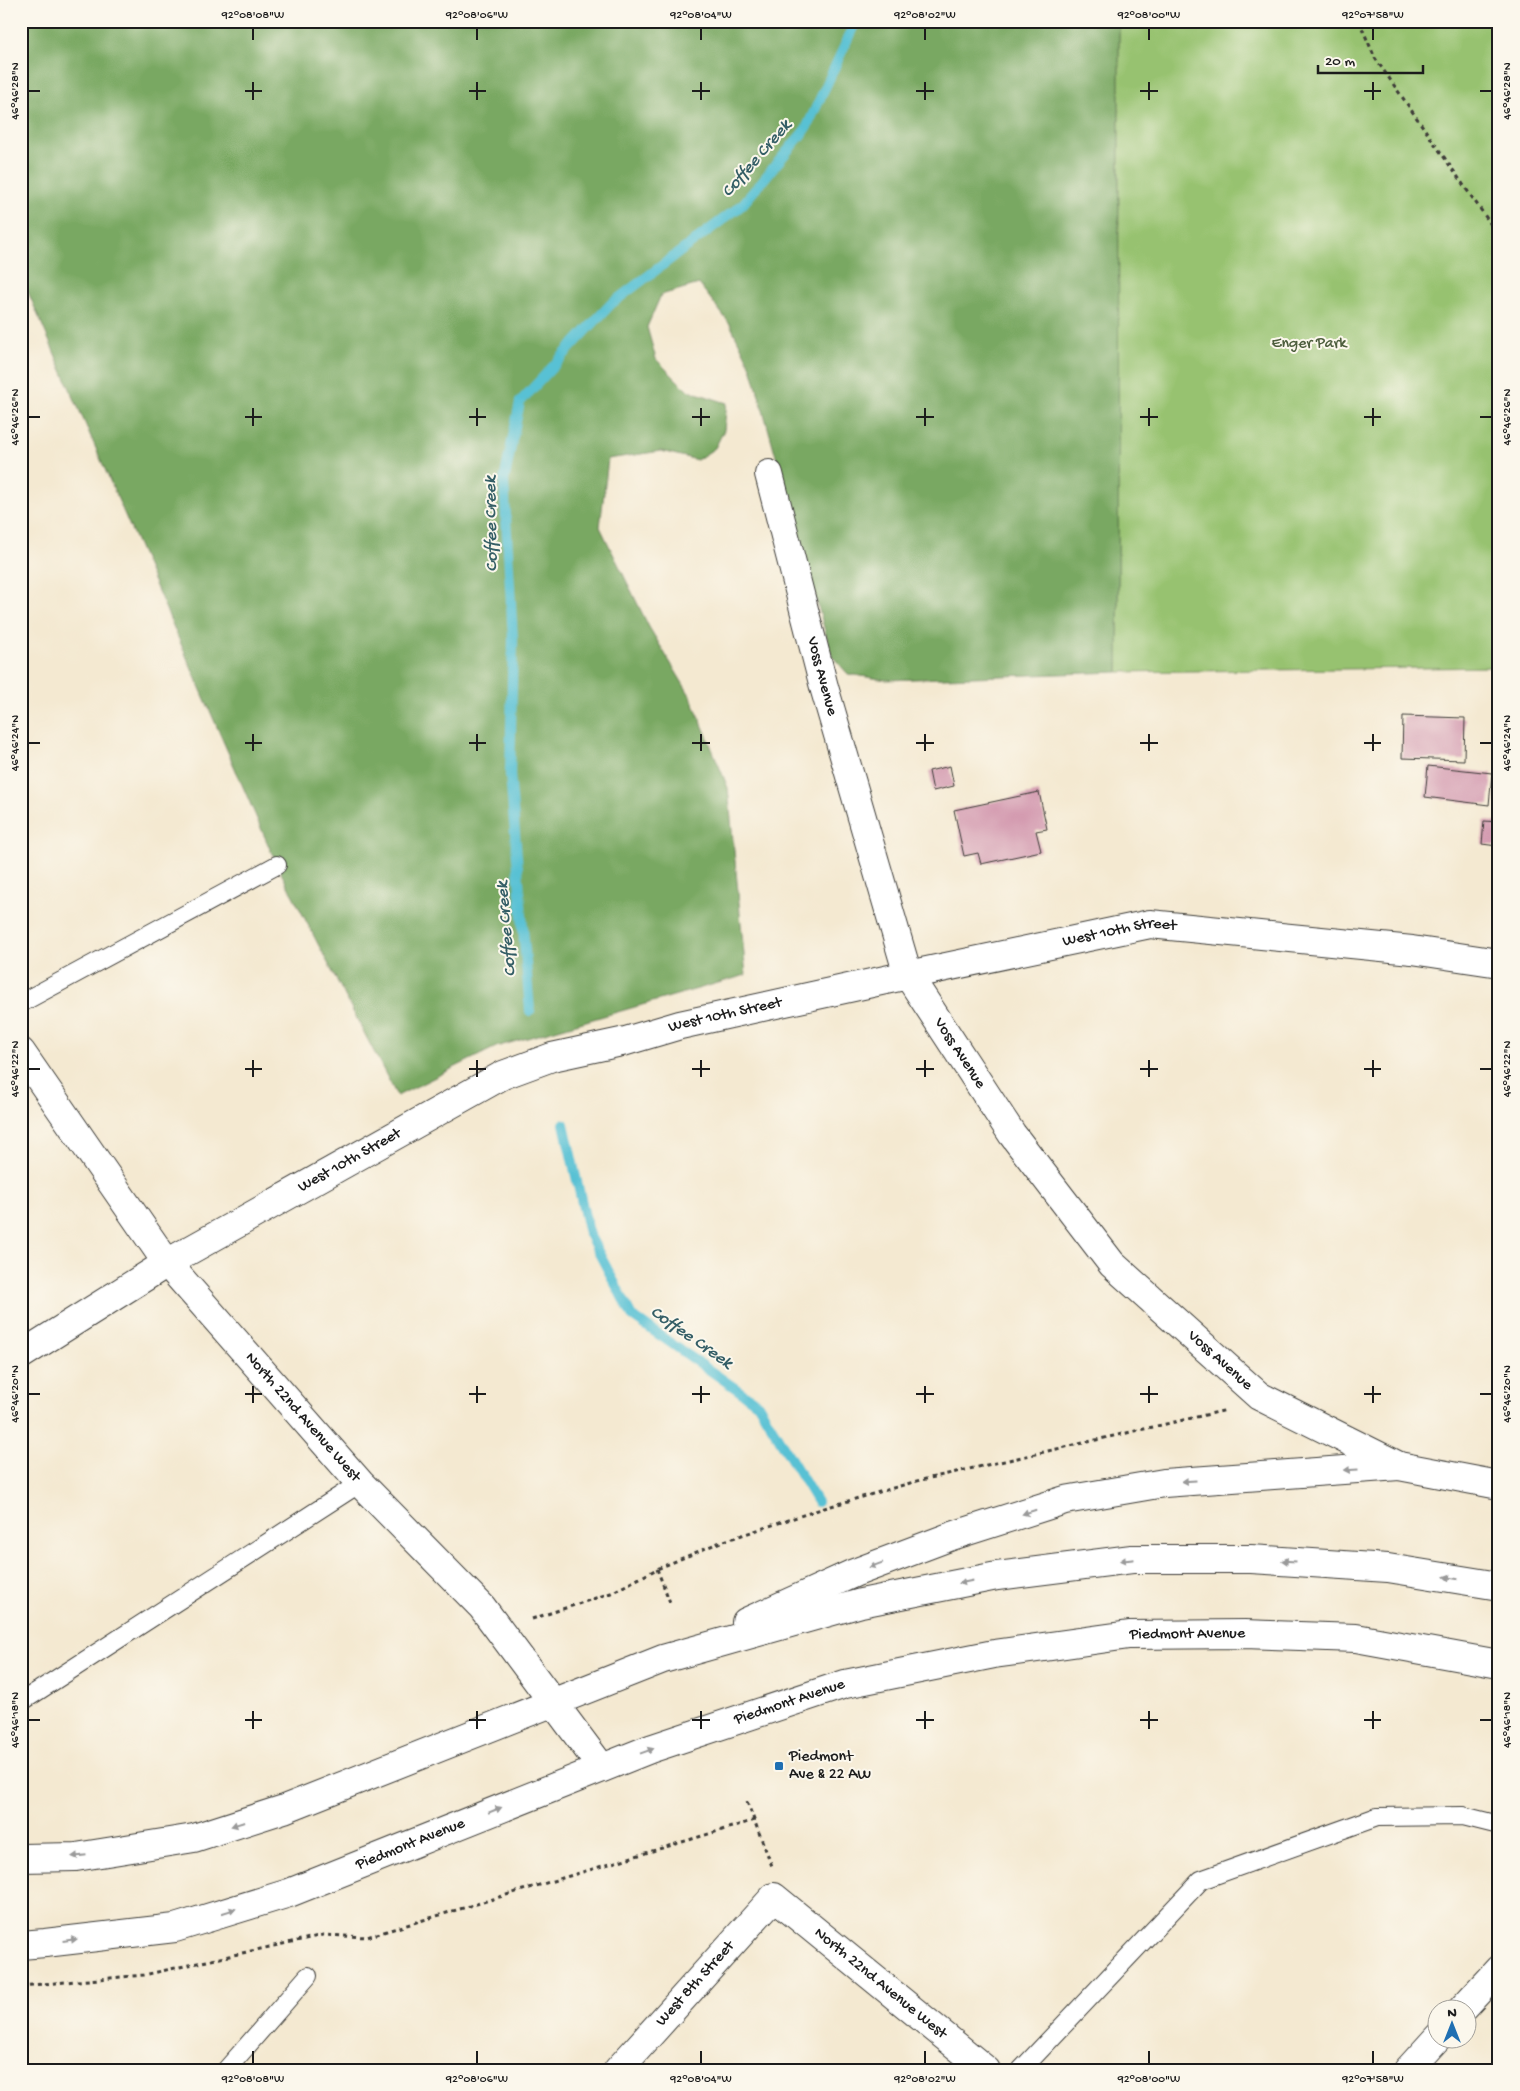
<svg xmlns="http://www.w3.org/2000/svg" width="1520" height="2091" viewBox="0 0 1520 2091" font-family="'Gochi Hand',sans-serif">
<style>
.green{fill:#97c26f;stroke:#5a6f46}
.forest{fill:#79a862;stroke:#4a623f}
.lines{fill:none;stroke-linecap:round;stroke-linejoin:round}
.stream{stroke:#58c1d4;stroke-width:10}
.building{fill:#d399af}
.lane-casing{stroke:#3c3b37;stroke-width:20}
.street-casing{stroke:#3c3b37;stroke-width:30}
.secondary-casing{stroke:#3c3b37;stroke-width:30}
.highway-casing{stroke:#3c3b37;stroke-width:30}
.path{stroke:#3c3b37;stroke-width:3;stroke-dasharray:4 4;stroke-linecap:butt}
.lane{stroke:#fff;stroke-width:18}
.street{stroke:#fff;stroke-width:28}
.secondary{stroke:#fff;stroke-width:28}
.highway{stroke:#fff;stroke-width:28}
.oneway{fill:#999}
.ticks{fill:none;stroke:#1c1c1c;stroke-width:2}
.poi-dot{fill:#1f6fb2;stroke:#fbf7ec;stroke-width:2}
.labels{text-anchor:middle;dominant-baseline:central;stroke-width:4;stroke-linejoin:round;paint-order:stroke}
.park-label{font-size:16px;fill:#4d5e3d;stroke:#fbf7ec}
.street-label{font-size:16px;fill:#1c1c1c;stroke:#fbf7ec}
.poi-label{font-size:16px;fill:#1c1c1c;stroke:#fbf7ec;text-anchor:start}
.water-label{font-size:18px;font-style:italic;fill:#345e66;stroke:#fbf7ec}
.neatline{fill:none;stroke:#1c1c1c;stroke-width:2}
.ticks-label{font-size:12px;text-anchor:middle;fill:#1c1c1c}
</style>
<rect width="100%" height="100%" fill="#fbf7ec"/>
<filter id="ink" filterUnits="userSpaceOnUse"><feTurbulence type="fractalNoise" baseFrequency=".02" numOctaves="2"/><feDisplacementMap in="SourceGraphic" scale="10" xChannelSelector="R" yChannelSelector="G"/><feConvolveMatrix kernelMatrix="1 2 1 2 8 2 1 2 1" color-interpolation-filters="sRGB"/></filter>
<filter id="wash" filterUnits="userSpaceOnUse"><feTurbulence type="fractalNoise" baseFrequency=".0096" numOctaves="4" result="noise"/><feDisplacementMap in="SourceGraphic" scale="20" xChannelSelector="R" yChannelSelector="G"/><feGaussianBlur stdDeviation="1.12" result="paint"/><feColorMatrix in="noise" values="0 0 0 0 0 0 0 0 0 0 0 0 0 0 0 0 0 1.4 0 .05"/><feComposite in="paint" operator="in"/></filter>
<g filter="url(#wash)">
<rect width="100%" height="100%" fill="#f4e9d1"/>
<path class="green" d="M1119,21H1499V667L1118,672Z"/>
<path class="forest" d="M21,21H1119L1118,672L886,680L848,674L832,656L751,367L730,324L699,284L661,295L647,327L656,359L687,390L727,403L724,430L715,448L697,460L661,451L608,459L600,527L649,627L691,697L728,788L746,975L496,1047L397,1096L277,865L21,276Z"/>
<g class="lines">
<path class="stream" d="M530,1011L510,774L513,639L504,481L520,402L611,304L742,205L806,129L856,21
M564,1124L589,1234L632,1316L758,1404L817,1502"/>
</g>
<g id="blocks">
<path class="building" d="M1403,716L1465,718L1464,760L1402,758Z
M950,766L954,786L933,791L929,771Z
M1428,766L1492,773L1489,805L1425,797Z
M1039,792L1047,829L1036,831L1041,851L981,864L978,853L964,856L954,810Z
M1484,821L1499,822V852H1496L1497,846L1482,844Z"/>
</g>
</g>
<g filter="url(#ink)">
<use href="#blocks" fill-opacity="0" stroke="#3c3b37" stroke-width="1"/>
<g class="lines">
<defs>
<path id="lane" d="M21,1003L277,865
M21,1702L360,1483
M226,2070L308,1976
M1021,2070L1201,1880L1377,1817L1463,1816L1499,1825"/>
<g id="street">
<path id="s1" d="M769,474L824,687L908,975L1150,924L1412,950L1499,963"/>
<path id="s2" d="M21,1052L167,1263L360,1483L482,1607L602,1768"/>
<path d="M1463,2008L1499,1969"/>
<path id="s3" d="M618,2070L774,1897L986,2070"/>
<path d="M1408,2070L1438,2037"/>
</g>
<g id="secondary">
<path id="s4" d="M21,1355L167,1263L503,1075L552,1057L626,1041L680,1025L908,975L1012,1134L1112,1264L1259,1396L1399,1466L1499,1485"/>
</g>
<g id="highway">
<path d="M746,1622L854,1573L952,1536L1065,1500L1164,1483L1399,1466"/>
<path d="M21,1858L76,1857L194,1838L284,1809L663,1659L861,1603L997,1576L1132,1559H1251L1388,1568L1499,1586"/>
<path id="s5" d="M21,1945L45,1943L175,1928L289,1893L650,1749L845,1684L994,1654L1129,1635L1245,1634L1356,1638L1499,1664"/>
</g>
</defs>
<use href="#lane" class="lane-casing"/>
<use href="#street" class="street-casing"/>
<use href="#secondary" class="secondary-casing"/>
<use href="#highway" class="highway-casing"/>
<path class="path" d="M1359,21L1375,58L1499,236
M657,1569L671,1605
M532,1619L611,1593L657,1569L718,1543L821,1509L917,1481L1227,1410
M747,1802L772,1866
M21,1986L144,1975L323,1935L367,1937L755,1820"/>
<use href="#lane" class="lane"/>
<use href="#street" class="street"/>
<use href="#secondary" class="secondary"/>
<use href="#highway" class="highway"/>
</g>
<defs><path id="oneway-solid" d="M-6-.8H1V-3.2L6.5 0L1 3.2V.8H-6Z" transform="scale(1.25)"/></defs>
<g class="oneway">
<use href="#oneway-solid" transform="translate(1351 1470) rotate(176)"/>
<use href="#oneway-solid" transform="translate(1189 1481) rotate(176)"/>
<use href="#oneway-solid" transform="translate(1029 1512) rotate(162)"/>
<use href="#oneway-solid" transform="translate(1127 1560) rotate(174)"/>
<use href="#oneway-solid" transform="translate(1289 1561) rotate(-176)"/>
<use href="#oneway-solid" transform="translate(876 1565) rotate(160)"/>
<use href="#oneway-solid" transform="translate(1451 1578) rotate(-170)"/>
<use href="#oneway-solid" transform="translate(966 1582) rotate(169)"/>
<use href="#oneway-solid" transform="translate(647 1751) rotate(-20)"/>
<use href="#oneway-solid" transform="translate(495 1810) rotate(-22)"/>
<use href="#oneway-solid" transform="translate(238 1824) rotate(162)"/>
<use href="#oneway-solid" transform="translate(79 1856) rotate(174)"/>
<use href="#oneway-solid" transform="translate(229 1911) rotate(-17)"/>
<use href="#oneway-solid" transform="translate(70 1940) rotate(-7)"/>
</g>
</g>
<path class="ticks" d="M253,28V40M477,28V40M701,28V40M925,28V40M1149,28V40M1373,28V40M253,82V100M477,82V100M701,82V100M925,82V100M1149,82V100M1373,82V100M28,91H40M245,91H262M469,91H486M692,91H710M916,91H934M1140,91H1158M1364,91H1381M1480,91H1492M253,408V426M477,408V426M701,408V426M925,408V426M1149,408V426M1373,408V426M28,417H40M245,417H262M469,417H486M692,417H710M916,417H934M1140,417H1158M1364,417H1381M1480,417H1492M253,734V751M477,734V751M701,734V751M925,734V751M1149,734V751M1373,734V751M28,743H40M245,743H262M469,743H486M692,743H710M916,743H934M1140,743H1158M1364,743H1381M1480,743H1492M253,1060V1077M477,1060V1077M701,1060V1077M925,1060V1077M1149,1060V1077M1373,1060V1077M28,1069H40M245,1069H262M469,1069H486M692,1069H710M916,1069H934M1140,1069H1158M1364,1069H1381M1480,1069H1492M253,1386V1403M477,1386V1403M701,1386V1403M925,1386V1403M1149,1386V1403M1373,1386V1403M28,1394H40M245,1394H262M469,1394H486M692,1394H710M916,1394H934M1140,1394H1158M1364,1394H1381M1480,1394H1492M253,1711V1729M477,1711V1729M701,1711V1729M925,1711V1729M1149,1711V1729M1373,1711V1729M28,1720H40M245,1720H262M469,1720H486M692,1720H710M916,1720H934M1140,1720H1158M1364,1720H1381M1480,1720H1492M253,2051V2064M477,2051V2064M701,2051V2064M925,2051V2064M1149,2051V2064M1373,2051V2064"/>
<rect class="poi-dot" x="774" y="1761" width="10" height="10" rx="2.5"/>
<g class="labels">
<g class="park-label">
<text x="1309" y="344">Enger Park</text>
</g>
<g class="street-label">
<text stroke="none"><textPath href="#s1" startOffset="209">Voss Avenue</textPath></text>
<text stroke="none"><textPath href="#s1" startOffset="736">West 10th Street</textPath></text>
<text stroke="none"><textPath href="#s4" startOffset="788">West 10th Street</textPath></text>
<text stroke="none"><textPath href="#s4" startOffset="1069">Voss Avenue</textPath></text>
<text stroke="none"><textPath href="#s4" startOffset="382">West 10th Street</textPath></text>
<text stroke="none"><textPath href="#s4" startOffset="1474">Voss Avenue</textPath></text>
<text stroke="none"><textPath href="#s2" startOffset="462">North 22nd Avenue West</textPath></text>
<text stroke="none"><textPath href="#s5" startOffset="1215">Piedmont Avenue</textPath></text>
<text stroke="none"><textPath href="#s5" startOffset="810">Piedmont Avenue</textPath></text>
<text stroke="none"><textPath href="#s5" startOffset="405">Piedmont Avenue</textPath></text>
<text stroke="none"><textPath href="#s3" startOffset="116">West 8th Street</textPath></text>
<text stroke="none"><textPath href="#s3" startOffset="370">North 22nd Avenue West</textPath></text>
</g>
<g class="poi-label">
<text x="789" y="1757">Piedmont<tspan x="789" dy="18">Ave &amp; 22 AW</tspan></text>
</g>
<g class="water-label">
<text transform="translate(757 159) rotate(-49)">Coffee Creek</text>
<text transform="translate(492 524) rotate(-91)">Coffee Creek</text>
<text transform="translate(507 929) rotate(-95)">Coffee Creek</text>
<text transform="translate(691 1338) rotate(35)">Coffee Creek</text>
</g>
</g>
<rect width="1520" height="2091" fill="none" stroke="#fbf7ec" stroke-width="55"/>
<g transform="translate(1452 2024)"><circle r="24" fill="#fbf7ec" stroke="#a29f99"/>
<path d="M0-4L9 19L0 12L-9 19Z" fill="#1f6fb2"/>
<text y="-8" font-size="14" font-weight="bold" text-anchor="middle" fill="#1c1c1c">N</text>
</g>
<path d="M1318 65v8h105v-8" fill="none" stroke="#1c1c1c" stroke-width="2.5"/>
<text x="1325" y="65" font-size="15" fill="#1c1c1c" stroke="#fbf7ec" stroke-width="4" paint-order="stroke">20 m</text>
<rect x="28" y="28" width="1464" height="2036" class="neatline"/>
<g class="ticks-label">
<text x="253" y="18">92°08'08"W</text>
<text x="477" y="18">92°08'06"W</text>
<text x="701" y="18">92°08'04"W</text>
<text x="925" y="18">92°08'02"W</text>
<text x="1149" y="18">92°08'00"W</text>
<text x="1373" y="18">92°07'58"W</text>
<text transform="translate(14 91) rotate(-90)" y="4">46°46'28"N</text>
<text transform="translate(1506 91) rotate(-90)" y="4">46°46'28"N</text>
<text transform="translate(14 417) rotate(-90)" y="4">46°46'26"N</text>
<text transform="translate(1506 417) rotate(-90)" y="4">46°46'26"N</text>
<text transform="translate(14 743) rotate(-90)" y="4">46°46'24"N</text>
<text transform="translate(1506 743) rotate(-90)" y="4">46°46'24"N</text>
<text transform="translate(14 1069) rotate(-90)" y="4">46°46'22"N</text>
<text transform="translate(1506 1069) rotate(-90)" y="4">46°46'22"N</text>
<text transform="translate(14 1394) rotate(-90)" y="4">46°46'20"N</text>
<text transform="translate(1506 1394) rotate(-90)" y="4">46°46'20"N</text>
<text transform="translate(14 1720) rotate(-90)" y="4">46°46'18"N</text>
<text transform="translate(1506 1720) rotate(-90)" y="4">46°46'18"N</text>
<text x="253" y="2082">92°08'08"W</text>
<text x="477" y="2082">92°08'06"W</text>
<text x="701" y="2082">92°08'04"W</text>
<text x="925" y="2082">92°08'02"W</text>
<text x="1149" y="2082">92°08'00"W</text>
<text x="1373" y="2082">92°07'58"W</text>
</g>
</svg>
